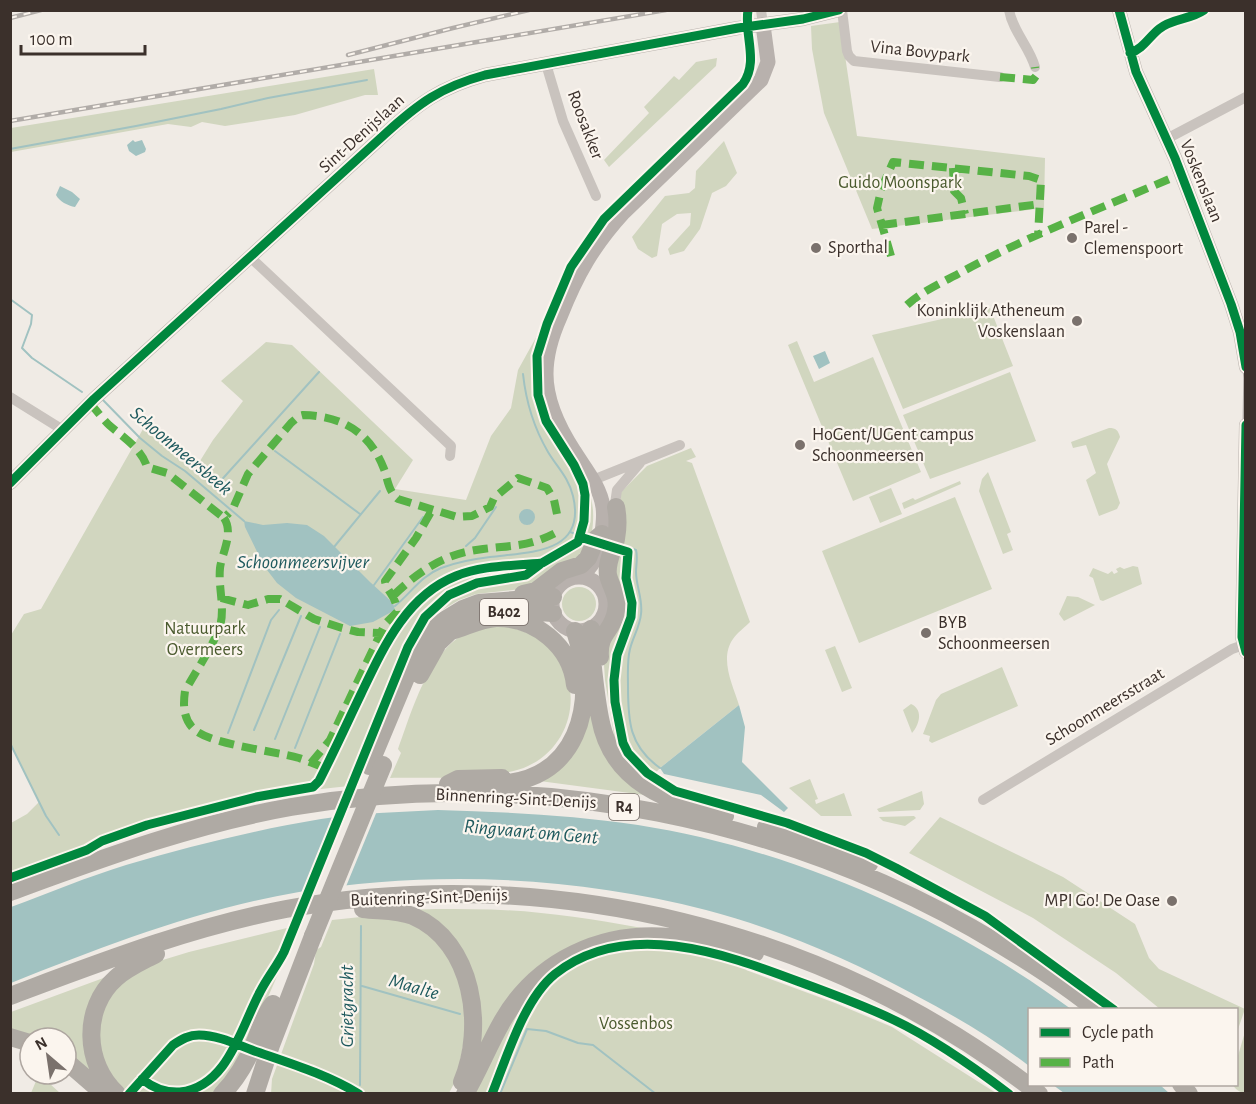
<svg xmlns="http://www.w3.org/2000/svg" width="1256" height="1104" viewBox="0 0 1256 1104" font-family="'Alegreya Sans',sans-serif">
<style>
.green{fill:#d1d6bf}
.water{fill:#a1c2c1}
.pier{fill:#f0ebe5}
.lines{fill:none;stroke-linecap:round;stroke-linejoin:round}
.stream{stroke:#a1c2c1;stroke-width:2}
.street{stroke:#c9c3be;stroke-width:10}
.secondary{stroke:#bab3ae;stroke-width:14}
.primary{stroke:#b8b1ad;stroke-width:15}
.highway{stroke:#afaaa4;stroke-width:18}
.tram{stroke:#b1aca8;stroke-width:1.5}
.rail-casing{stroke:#b1aca8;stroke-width:4.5}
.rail{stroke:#fbf5ee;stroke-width:2;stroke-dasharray:7;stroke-linecap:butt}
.highway-bridge{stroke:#afaaa4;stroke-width:18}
.quiet{stroke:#57b246;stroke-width:8;stroke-dasharray:15 8;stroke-linecap:butt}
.cycleway-casing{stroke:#fbf5ee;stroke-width:13}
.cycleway{stroke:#00873e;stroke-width:9}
.poi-dot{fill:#7a716c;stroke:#fbf5ee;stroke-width:2}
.labels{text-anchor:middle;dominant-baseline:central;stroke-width:4.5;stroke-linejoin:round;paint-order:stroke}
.shield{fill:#fbf5ee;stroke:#756b66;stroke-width:1.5}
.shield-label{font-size:16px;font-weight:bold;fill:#3b302b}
.street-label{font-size:18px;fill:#3b302b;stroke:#fbf5ee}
.park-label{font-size:18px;fill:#4a5a2e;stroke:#fbf5ee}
.poi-label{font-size:18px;fill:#3b302b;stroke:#fbf5ee;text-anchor:start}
.water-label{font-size:20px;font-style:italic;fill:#1f5a5e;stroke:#fbf5ee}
</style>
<rect width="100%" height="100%" fill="#f0ebe5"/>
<path class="green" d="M840,22L857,136L1045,158L1044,208L872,229L824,113L812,49L811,26Z
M717,58L716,66L609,167L604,160L649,113L644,107L674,76L679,80L696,62Z
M374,69L378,95H365L295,115L225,126L202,122L191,127L168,124L11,152V128Z
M724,141L737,173L726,186L712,193L700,229L684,251L670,255L668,249L690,225L691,213L677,214L662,224L657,256L652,258L638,249L632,237L665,196L689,193L695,188L696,171Z
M990,308L1013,366L903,409L872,335Z
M544,323C529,366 530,397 550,437L556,435C580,470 600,492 591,537L580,534C568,542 554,553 540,558C520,563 492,561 471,565C429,574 402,606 381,641L315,778L311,782L255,792L145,820L98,837L85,845L83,848L11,875V823L27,814L39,802L11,745V635L24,614L41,609L143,429L195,469L213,440L243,401L221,381L266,342L292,345L413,460L395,489L466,500L491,436L511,408L518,370Z
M797,341L814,382L873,357L921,472L853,501L788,345Z
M1010,372L1036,441L930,479L903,415Z
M1109,428C1116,428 1118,430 1120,437L1107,464L1120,503L1117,509L1099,516L1086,480L1096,473L1086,445L1073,448L1071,442Z
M691,448L696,457L686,461L692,463L750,622C745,627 737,633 733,639C719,659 733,685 739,705L660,768L648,781L630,764L615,741L605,680L603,650L613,580L621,492L647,466Z
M988,472L1011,532L1007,534L1013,550L1003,554L979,491L982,479Z
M960,481L961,484L904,509L902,503L913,498L915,500Z
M891,488L902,514L880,523L869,497Z
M955,497L992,589L859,643L822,551Z
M580,544H585L584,555L545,579L521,589L476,594L459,600L434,615L423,628L392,691C411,646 426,598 478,584C493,581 510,582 524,577C533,575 536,570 543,564C554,556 568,551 580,544Z
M537,565C520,582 478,576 454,590C442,596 431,605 423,616C409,634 402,658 393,679C379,714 365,750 349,786L312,790L321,782C350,723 388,612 447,582C474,568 507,568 537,565Z
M1133,566L1138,567L1142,584L1103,601L1100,600L1093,578L1089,576L1093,568L1108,574L1112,571L1114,574L1118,572L1116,569L1120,567L1124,569Z
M562 604a17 17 0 1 1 34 0a17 17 0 1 1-34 0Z
M1067,596L1078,597L1095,605L1064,621L1059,614Z
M503,625C520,630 536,634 549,646C585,683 575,744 528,766C497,781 426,777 390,778L401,753L398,749C413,709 430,643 476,629C484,627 495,627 503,625Z
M835,646L852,688L842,692L825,650Z
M1002,667L1018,706L932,743L929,741L930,736L923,734L936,700L941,694Z
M591,698L645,795L532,780L547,773Z
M911,704C924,710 919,725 912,733L903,710Z
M810,779L818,799L815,800L816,804L844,793L852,816H821L789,788Z
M922,791L924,804L920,810L879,812L877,809Z
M914,816L916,818L905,826L883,821L879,817Z
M940,817L1063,877L1135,924L1149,958L1159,969L1245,1009L1237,1032L1236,1010L1160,1009L1116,973L1033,918L909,853Z
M436,909C471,909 506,909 541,913C584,917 626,925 668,933L541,969L470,1076V977L405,910Z
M380,915L423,927L455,963L468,1019L457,1078L449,1093L271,1094L272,1079L314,964L316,950L321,947L332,920Z
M291,927L284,946L282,965L243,1054L214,1093H127L111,1077L96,1041L106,997L143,966L189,952Z
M649,941L744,959L746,970L835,1003L892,1027L996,1093L471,1094L521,1002L570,961Z
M117,973L95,997L102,1083L66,1058V1038H30L11,1034V1012Z
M1245,1032L1246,1093C1240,1093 1235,1089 1233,1085L1236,1084L1237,1059Z
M39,1074L60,1093H31Z"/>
<path class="water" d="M133,140L135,142L142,140L146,149L145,152L136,156L129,151L127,145Z
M60,186L72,192L80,199L75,207C68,206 59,201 56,195Z
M825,351L830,363L819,369L813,356Z
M519 517a8 8 0 1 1 16 0a8 8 0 1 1-16 0Z
M244,521L263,525L287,523L307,525L324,536L370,582L393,603L395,610L373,622L350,626L296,598L277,583L264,566L245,527Z
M739,705L745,727L742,762L788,808L784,812L761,795L664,774L660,768Z
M438,810C506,812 572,815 638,825C791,849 947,918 1071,1009L1030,1010L1029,1066C994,1039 955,1016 915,995C849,959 778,929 706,910C574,876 432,870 299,892C199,909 104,946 11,983V907C49,893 87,877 126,865C190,846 255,830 321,819C359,813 399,812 438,810Z
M1053,1085H1160L1169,1093H1064Z"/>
<path class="pier" d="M377,811L345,889L305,895L338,814Z"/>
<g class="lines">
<path class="stream" d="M10,149L136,126L221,109L268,98L367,80
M10,299L32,315L31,324L22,348L32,358L82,392
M102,399L140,438L162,456L185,471L244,521
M275,451L360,514
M216,486L319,372
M570,532L579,535
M466,546L475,538L496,507
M334,547L380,491
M633,549L636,550C638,557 636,565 636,572C636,586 643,599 641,614C640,626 633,637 630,649C627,661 628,674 628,686C628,721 629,746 660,768
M374,585L423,517
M395,606C411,593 421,576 441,568C457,562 473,559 490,557C529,552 587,554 573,496C569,478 557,467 548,452C534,428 526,402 523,374
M254,730L301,616
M228,733L271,620L279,610
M275,739L320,627
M10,743L46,816L59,835
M295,748L340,634
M362,986L460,1014
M360,1085L361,926
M500,1094L527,1029L546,1031L578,1043L593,1045L656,1094"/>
<path class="street" d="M761,10L763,25
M842,10L847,51L849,56L854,61L1000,77
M1009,10C1013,32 1029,46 1035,67
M546,64L563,121L596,196
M1174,135L1246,97
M250,257L451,446L450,456
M10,397L63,430
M593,480L680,445
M614,511L617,490L640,463
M983,800L1232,649L1246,644"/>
<path class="secondary" d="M1119,10L1136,72L1175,158L1231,304L1240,332L1246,367
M1246,425L1242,637L1246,652
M10,483L94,399L385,134C419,103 441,87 485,75L738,28L803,19L839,10"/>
<path class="primary" d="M578,577C591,570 597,558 600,544C602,532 605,520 603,507C600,486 585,469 574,451C559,428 546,402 546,374C546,354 552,335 560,317C577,274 593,246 624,212L761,80L768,62L763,25
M552 604a27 27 0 1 1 54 0a27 27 0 1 1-54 0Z"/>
<path class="highway" d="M523,594L536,591L562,571L581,565L588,558L596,539L602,534
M524,611L553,613
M591,629L590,641C593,666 595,693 600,718C612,784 668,801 725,816
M451,631C466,627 480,619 496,618C535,617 571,646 575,685
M600,657C598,632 613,632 616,611C619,596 611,588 608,575C606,563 613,551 616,539C618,528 618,517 616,507
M420,675L438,643L459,623
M369,766L412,663L428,634L440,623L463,609L479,603L553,597
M448,784L458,779L502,778
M490,784C579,785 599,703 575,631
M766,827L820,844L869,864
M10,892C103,858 194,824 291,807C533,765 792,818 1001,945C1034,965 1066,985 1096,1010
M363,909C380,911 398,910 413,916C474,942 485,1028 462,1082
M10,996C101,962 191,927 286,909C547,861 830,929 1039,1094
M10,1037L30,1043
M66,1061L104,1094
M1181,1084L1189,1094
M117,1094C84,1064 82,1008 116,978C127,968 143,961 156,954
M222,1094C237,1079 247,1061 255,1042C260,1029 264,1015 273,1004
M255,1094L271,1045L313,936
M465,1094C479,1070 489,1044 503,1020C538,960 602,931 670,937C696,939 732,956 755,953"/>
<path class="tram" d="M1116,10L1134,73L1173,159L1235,322L1242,352L1244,378L1240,637L1246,658"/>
<defs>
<path id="rail" d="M10,18L41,10
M348,55L453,28L529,10
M10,121L666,10"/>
</defs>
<use href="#rail" class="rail-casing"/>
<use href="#rail" class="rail"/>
<path class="highway-bridge" d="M313,936L383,765"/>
<path class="quiet" d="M1000,77L1033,80L1036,76L1035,67
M953,168L954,191L961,198L965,214
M882,225L1040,204
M891,256L877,208L881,190L893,162L1029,176L1041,180L1038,236
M907,305C921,292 941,283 958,274C1029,235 1107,206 1181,174
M90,403C96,410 102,418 109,425C123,437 142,449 147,467L167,473L224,518L229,513
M234,506L248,474L291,423L299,416L303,415C342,416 370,432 384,469C388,480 388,491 398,499L457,517L472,516L490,507L494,498L518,478L547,488L554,500L557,514
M224,518C234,533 222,553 220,568C218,588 226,611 219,629C210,651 196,671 185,691C183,705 183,720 195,730C213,745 275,751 299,758C308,761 317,765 325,768
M394,595C420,570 446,553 483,549C514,545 530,547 559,531
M221,598L248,605L268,599H280L314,619L342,628L358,632L380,633
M311,763L330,740L385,624L397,612C396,594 387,593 385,581L416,538L432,510"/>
<defs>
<path id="cycleway" d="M1119,10L1136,72L1175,158L1231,304L1240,332L1246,367
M1130,53C1143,49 1149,37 1159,29C1172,18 1190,20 1204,10
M1246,425L1242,637L1246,652
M10,483L94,399L385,134C419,103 441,87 485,75L738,28L803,19L839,10
M580,537L628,552L626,578L632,603L631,617L617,655L614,680L615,702L623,743L628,753L647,773L675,791L787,823L866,853L896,868L985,916L1114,1010
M10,878L87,850L102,841L147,825L256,797L313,787L319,781C334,752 347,723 361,694C383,648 406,596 456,576C482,565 514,566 542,563
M142,1079C153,1088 165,1093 180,1092C228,1087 241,1027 260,992C267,978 277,966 284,952L408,647L425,617L449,595L477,583L526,575L542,563L578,542L584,521L585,495L583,484L574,465L546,421L538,395L537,356L547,324L571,267L604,219L743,84C759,61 744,36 748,10
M129,1094L173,1045C182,1039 189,1035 199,1035C217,1035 236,1044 252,1050C289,1063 326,1074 359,1094
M492,1094C507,1057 524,999 555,974C626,918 723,953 797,981C830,993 863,1005 894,1020C932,1038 975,1068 1009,1094"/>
</defs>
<use href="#cycleway" class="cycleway-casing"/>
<use href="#cycleway" class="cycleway"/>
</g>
<g class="poi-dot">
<circle cx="1072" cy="238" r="6"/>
<circle cx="816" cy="248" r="6"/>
<circle cx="1077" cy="321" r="6"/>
<circle cx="800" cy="445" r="6"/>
<circle cx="926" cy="633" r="6"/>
<circle cx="1172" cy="901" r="6"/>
</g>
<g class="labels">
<g class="shield">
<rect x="480" y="599" width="48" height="26" rx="4.5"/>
<rect x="609" y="794" width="30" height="26" rx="4.5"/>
</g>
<g class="shield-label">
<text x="504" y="612">B402</text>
<text x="624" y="807">R4</text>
</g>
<g class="street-label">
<text transform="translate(920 52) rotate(6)">Vina Bovypark</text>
<text transform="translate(585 125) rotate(69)">Roosakker</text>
<text transform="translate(362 134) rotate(-42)">Sint-Denijslaan</text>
<text transform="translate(1201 181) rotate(68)">Voskenslaan</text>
<text transform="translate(1105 707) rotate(-31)">Schoonmeersstraat</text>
<text transform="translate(516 799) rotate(3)">Binnenring-Sint-Denijs</text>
<text transform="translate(429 898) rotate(-2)">Buitenring-Sint-Denijs</text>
</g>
<g class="park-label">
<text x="900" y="183">Guido Moonspark</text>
<text x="205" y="629">Natuurpark<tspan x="205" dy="21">Overmeers</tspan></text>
<text x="636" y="1024">Vossenbos</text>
</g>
<g class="poi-label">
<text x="1084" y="228">Parel -<tspan x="1084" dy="21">Clemenspoort</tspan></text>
<text x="828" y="248">Sporthal</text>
<text x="1065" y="311" text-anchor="end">Koninklijk Atheneum<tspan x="1065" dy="21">Voskenslaan</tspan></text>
<text x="812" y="435">HoGent/UGent campus<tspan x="812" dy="21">Schoonmeersen</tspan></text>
<text x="938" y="623">BYB<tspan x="938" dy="21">Schoonmeersen</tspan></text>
<text x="1160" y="901" text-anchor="end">MPI Go! De Oase</text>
</g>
<g class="water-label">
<text transform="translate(181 451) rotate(40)">Schoonmeersbeek</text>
<text x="303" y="562">Schoonmeersvijver</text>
<text transform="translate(531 832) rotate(5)">Ringvaart om Gent</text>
<text transform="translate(414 987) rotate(16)">Maalte</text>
<text transform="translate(347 1006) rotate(-90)">Grietgracht</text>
</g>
</g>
<rect width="1256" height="1104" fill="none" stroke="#3b302b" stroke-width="24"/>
<rect x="1028" y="1008" width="210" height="78" fill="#fbf5ee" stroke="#aea6a0" stroke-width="1.5"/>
<rect x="1040" y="1028" width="30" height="9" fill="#00873e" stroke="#aea6a0" stroke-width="1.5"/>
<text x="1082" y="1038" font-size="18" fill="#3b302b">Cycle path</text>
<rect x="1040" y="1058" width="30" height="9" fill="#57b246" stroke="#aea6a0" stroke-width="1.5"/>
<text x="1082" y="1068" font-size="18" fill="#3b302b">Path</text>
<g transform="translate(48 1056) rotate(331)"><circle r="28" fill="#fbf5ee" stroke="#aea6a0" stroke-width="1.5"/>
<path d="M0-4.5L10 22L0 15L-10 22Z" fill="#7a716c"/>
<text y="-9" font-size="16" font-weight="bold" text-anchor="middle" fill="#3b302b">N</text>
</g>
<path d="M21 45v9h124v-9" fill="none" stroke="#3b302b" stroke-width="3"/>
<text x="30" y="45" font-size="18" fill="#3b302b" stroke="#fbf5ee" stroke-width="4.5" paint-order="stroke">100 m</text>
</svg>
